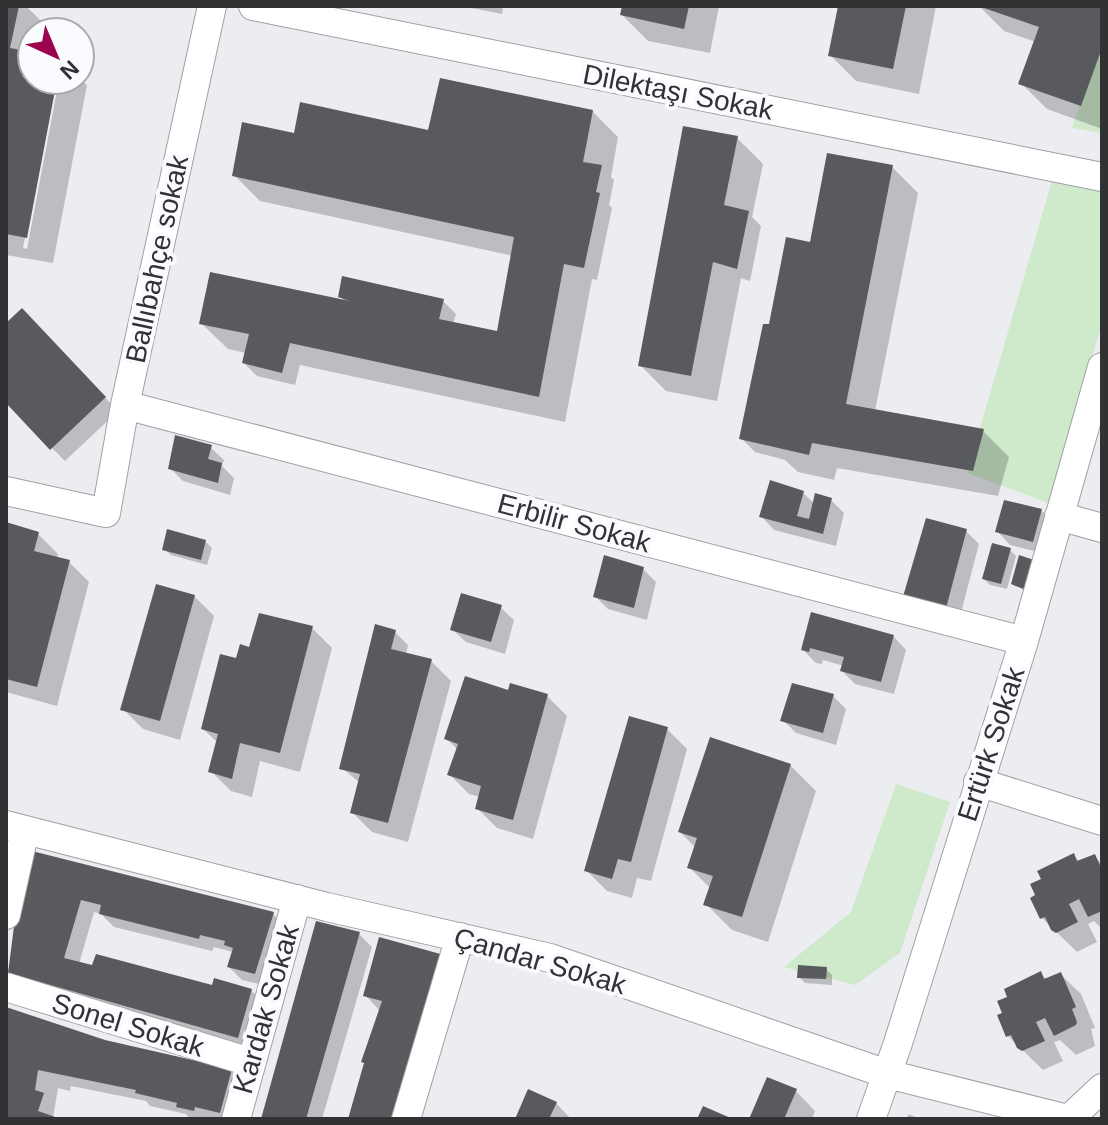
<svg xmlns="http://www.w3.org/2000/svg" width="1108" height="1125" viewBox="0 0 1108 1125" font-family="Arial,sans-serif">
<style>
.park{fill:#cfe9cb}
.shadow{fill:#0003}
.building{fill:#595a5d}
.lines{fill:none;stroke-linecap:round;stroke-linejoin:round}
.minor-casing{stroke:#9fa1a4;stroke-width:30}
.minor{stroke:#fff;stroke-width:28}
.labels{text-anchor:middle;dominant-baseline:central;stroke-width:8;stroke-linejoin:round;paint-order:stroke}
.street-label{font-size:28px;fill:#313233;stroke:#f9fbfe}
</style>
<rect width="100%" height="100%" fill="#ecedf1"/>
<path class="park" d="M1102,40V133L1072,128Z
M1053,177L1102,190V323L1049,503L967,473Z
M896,784L950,802L900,953L855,985L784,967L851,912Z"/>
<path class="shadow" d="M6,6H26L45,25L44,32H32V80H55L23,248L27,249L59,80L80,79L87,85L53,263L6,255Z
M461,6H503L502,14Z
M624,6H719L710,53L648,41L622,15Z
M840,6H936L919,94L856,81L830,55Z
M979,6H1102V129L1047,109L1021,83L1036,42L1004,31Z
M592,111L618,137L611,177L614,180L609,205L612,208L597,280L592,279L565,422L300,365L295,385L257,376L244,363L246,353L228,349L201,323L346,302L340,296L442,300L456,314L453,324L498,334L513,256L260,201L234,175L295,136L429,132Z
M737,138L763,164L752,217L761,226L750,281L741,278L717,401L666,391L640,365Z
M892,167L918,193L875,411L983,431L1009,457L998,496L837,468L834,480L798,472L785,460L755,452L741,438L770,327L811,246Z
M22,311L118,411L65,461L6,402V326Z
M210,447L224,460L222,466L234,478L230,495L183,481L170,468Z
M803,493L815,504L831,500L844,513L836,546L774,530L761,516Z
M1041,510L1055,524L1046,554L1010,545L997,531Z
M6,524L38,534L58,554L57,558L69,562L89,582L57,706L6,692Z
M966,531L979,544L958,624L918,613Z
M205,541L212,548L207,565L171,555L164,549Z
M1010,550L1016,556L1007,589L990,585L984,579Z
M643,569L656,582L647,620L608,609L595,596Z
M194,596L214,616L180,740L143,729L123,709Z
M500,607L514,620L505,654L466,642L452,629Z
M813,615L893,636L906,650L894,694L855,684L842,671L844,666L823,660L822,664L816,663L803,650Z
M312,628L332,648L300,772L260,761L252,797L231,791L211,771L218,743L203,729L237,660L251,650Z
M395,632L408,645L406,654L431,661L451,681L408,842L372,832L352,812L360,783L342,768Z
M509,692L547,696L567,716L533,839L497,828L477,808L480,797L469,794L449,774L458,750L446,738Z
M833,696L846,709L836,745L796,733L783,720Z
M667,729L687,749L651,881L637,878L632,898L607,891L587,871Z
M790,765L816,791L768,942L732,930L706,904L711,889L689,867L696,848L680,832Z
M26,852L273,914L286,927L268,986L242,980L229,967L233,952L214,947L212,951L114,927L101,914L94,912L79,964L213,987L251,990L264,1004L251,1050L30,993L10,972Z
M1073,855L1080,862L1094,856L1102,864V929L1094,921L1088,924L1097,942L1077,952L1042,918L1038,896L1043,880Z
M359,934L372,947L322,1119H261Z
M380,939L420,1119H350L381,1012L365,995Z
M826,969L832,975V985L805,983L799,977Z
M1041,974L1047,980L1061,975L1081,994L1095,1028L1091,1029L1095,1046L1076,1055L1060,1040L1054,1042L1063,1061L1043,1070L1008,1036Z
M6,1009L105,1042L231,1071L244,1084L235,1119H190L186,1114L150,1106L146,1101L71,1086L70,1091L58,1088L53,1118L57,1119H6Z
M796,1091L815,1111L812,1119H751Z
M556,1103L571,1119H517Z
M909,1114L919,1119H906Z"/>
<path class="building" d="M6,6H19L10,48L32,52V80H57L27,238L6,234Z
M622,6H689L684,29L620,15Z
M838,6H906L893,69L828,56Z
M978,6H1102V48L1081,106L1018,84L1039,27Z
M440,78L593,110L583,162L602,165L596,192L600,193L584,268L564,264L539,397L290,343L282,373L242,363L249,334L199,324L210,272L350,301L338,297L342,276L444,299L439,319L497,331L514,237L232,176L242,122L294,133L300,102L428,130Z
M683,126L738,136L724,205L749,211L737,269L713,262L691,376L638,366Z
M827,153L893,165L846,404L984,429L973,471L812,443L809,455L739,439L763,324H769L786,237L810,242Z
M22,308L106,397L50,450L6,403V323Z
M175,435L212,445L208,459L222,463L218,483L168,469Z
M770,480L804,491L797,516L809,519L815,493L832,498L823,534L759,517Z
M1004,500L1042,509L1033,542L995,532Z
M926,518L967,529L945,612L902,600Z
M6,522L39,532L34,551L70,560L37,687L6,679Z
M167,529L206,540L201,560L162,550Z
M992,543L1011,548L1001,584L982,579Z
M604,555L644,567L634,608L593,597Z
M1019,555L1037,561L1028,591L1011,584Z
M156,584L195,595L160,721L120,710Z
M461,593L502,605L491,642L450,630Z
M811,612L894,635L881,682L840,671L844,657L810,648L809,652L801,650Z
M259,613L313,626L280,753L240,743L232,779L208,772L218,734L201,729L220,654L236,658L240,644L249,647Z
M375,624L396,630L391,649L432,659L388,823L350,813L360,774L339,769Z
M465,676L508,690L510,683L548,694L513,820L475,809L481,786L447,775L458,744L444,739Z
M792,683L834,694L823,733L780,721Z
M629,716L668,727L631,862L618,859L612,879L584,871Z
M710,737L791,764L742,917L703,905L713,876L687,868L697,838L678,832Z
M24,849L274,912L255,974L227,967L233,948L224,945L225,941L200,935L199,939L99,914L101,905L81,900L64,958L92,965L96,954L212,985L214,978L252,989L238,1038L8,973Z
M1074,853L1077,861L1095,854L1102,870V911L1088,917L1079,899L1069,904L1078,922L1056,933L1051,930L1045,917L1040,919L1030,898L1035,895L1030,884L1041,879L1037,871Z
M316,921L360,932L306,1119H261Z
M379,937L444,955L395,1119H348L364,1063L361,1062L382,1001L363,996Z
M798,965L827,967L826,979L797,978Z
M1041,971L1044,979L1061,972L1076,1007L1072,1009L1077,1022L1076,1025L1054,1036L1045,1018L1036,1022L1045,1041L1022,1051L1017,1048L1011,1035L1006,1037L997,1015L1002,1013L997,1001L1007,997L1004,989Z
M6,1007L105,1040L232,1069L220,1113L195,1107L194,1111L176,1107L177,1103L135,1093L136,1090L38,1070L35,1090L44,1093L38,1111L61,1119H6Z
M767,1077L797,1089L784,1119H749Z
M528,1089L557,1102L549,1119H515Z
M703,1106L733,1119H697Z"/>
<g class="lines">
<defs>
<path id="minor" d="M253,6L1102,177
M125,405L1024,641
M6,491L106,513L125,405L212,6
M1059,516L1102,528
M978,782L1102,821
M6,825L327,907L550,958L887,1074L1068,1119
M6,915L25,830
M6,987L250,1062
M236,1119L297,899
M406,1119L460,937
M871,1119L898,1043L1024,641L1102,367
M1069,1119L1102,1088"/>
</defs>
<use href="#minor" class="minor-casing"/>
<use href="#minor" class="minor"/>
</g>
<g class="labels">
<g class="street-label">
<text transform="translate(678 92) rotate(11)">Dilektaşı Sokak</text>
<text transform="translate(157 259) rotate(-78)">Ballıbahçe sokak</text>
<text transform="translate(574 523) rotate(15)">Erbilir Sokak</text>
<text transform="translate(991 744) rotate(-72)">Ertürk Sokak</text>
<text transform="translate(540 961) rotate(16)">Çandar Sokak</text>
<text transform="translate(266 1009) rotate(-74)">Kardak Sokak</text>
<text transform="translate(128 1025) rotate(17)">Sonel Sokak</text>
</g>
</g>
<rect width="1108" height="1125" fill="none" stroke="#313233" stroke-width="16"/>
<g transform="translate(56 56) rotate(136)"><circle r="38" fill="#f9fbfe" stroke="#a9abad" stroke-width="2"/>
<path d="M0-6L14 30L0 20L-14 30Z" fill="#9c044f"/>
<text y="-12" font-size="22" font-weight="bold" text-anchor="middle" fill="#313233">N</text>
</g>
</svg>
